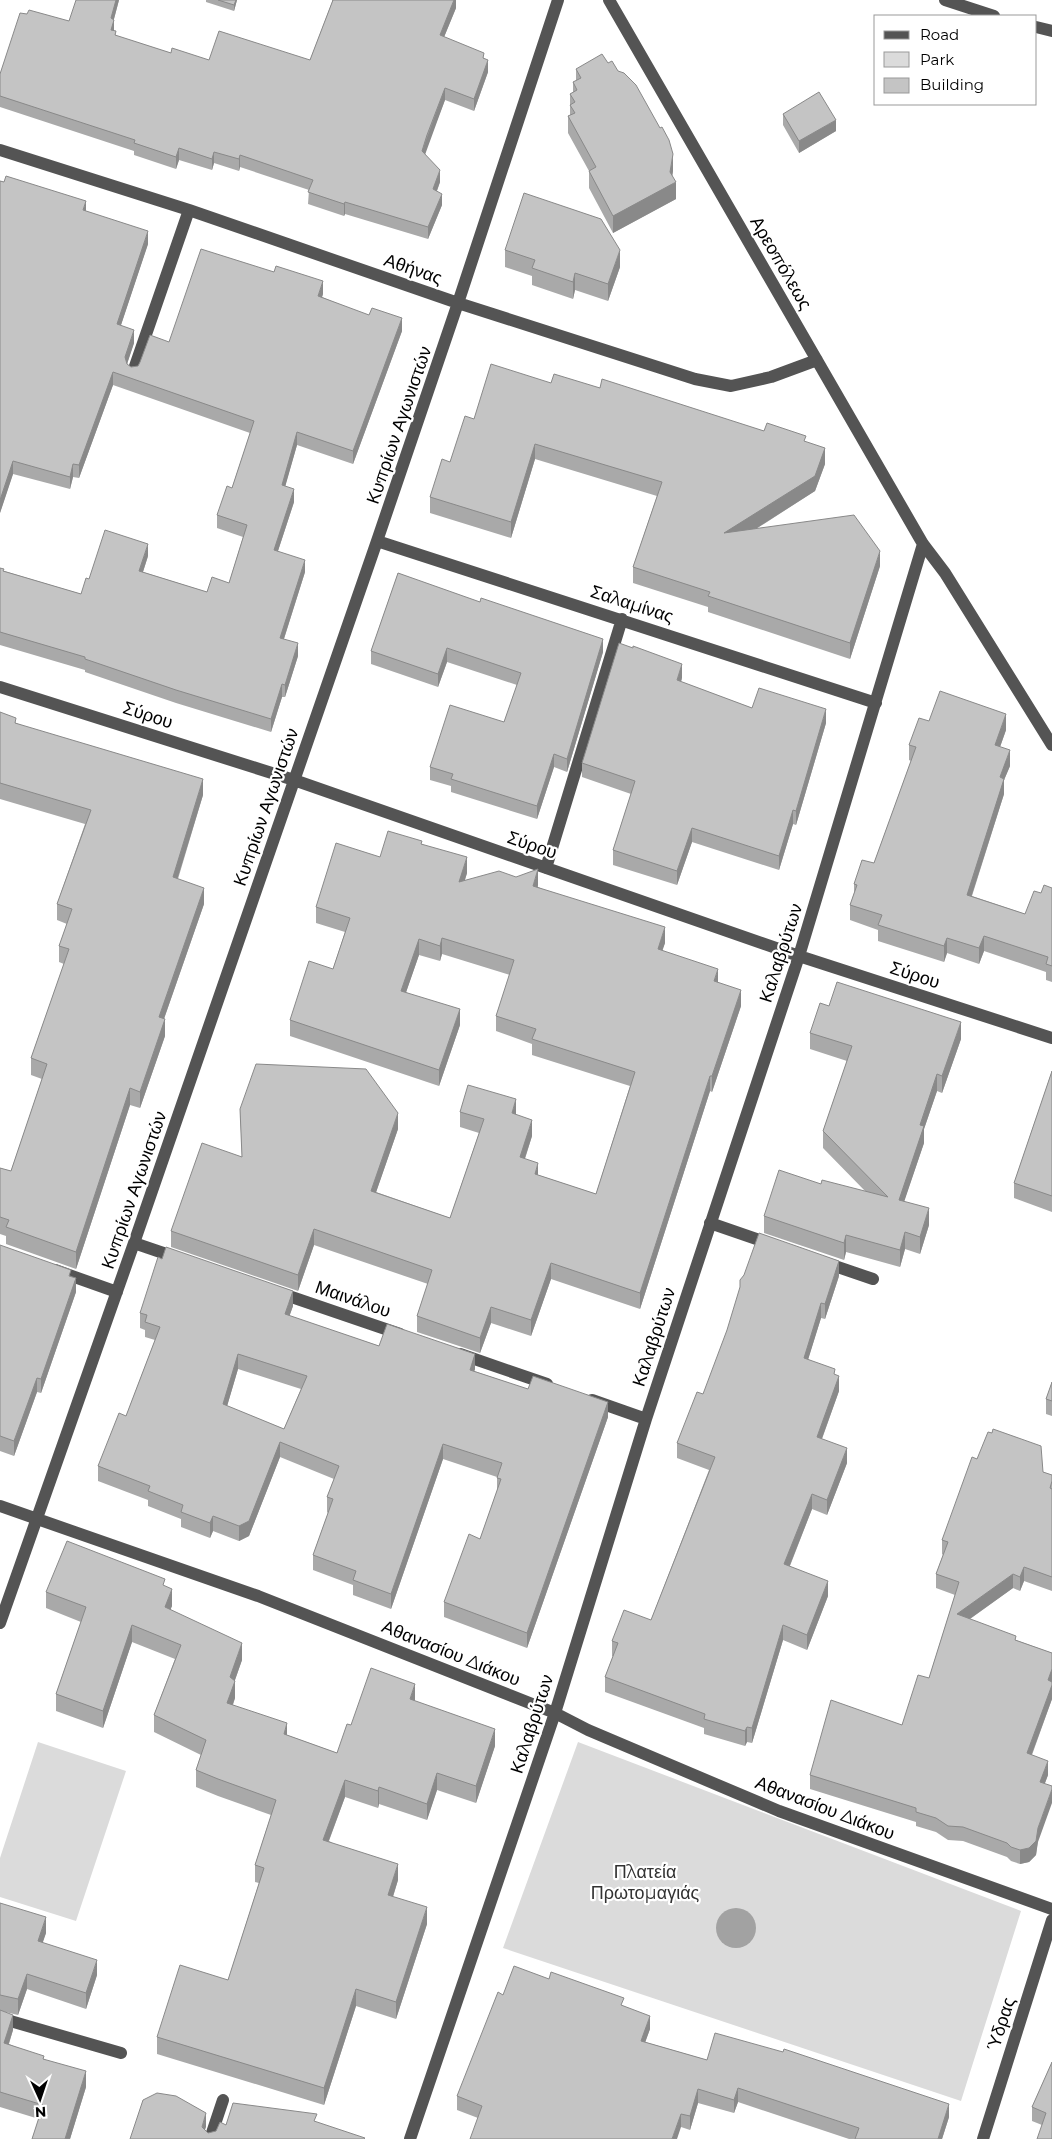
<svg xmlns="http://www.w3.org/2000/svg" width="1052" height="2139" viewBox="0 0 1052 2139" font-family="Montserrat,sans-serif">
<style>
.green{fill:#dbdbdb}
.water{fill:#a2a2a2}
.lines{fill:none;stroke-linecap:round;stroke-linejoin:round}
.minor{stroke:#545454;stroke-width:12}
.wall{fill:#a9a9a9;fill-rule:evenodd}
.shaded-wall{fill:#898989}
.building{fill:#c4c4c4;stroke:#898989;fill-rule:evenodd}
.labels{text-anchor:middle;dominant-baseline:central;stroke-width:4.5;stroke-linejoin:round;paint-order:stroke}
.street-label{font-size:18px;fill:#000;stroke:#fff}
.park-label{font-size:18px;fill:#323232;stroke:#fff}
</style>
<rect width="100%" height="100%" fill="#fff"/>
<path class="green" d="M38,1742L126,1771L76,1921L0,1897V1858Z
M578,1742L1021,1911L961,2101L503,1948Z"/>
<path class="water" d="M716 1928a20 20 0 1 1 40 0a20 20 0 1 1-40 0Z"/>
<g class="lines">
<path class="minor" d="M609,0L923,544L945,573L1052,745
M945,0L994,16
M1036,27L1052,31
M0,150L189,210L458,303L695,379L731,386L771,377L817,360
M133,372L189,210
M377,541L876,703
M0,687L294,780L799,956L1052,1038
M546,868L622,619
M710,1223L771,1244
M134,1243L178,1258
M823,1262L873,1279
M55,1270L117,1292
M277,1292L400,1334
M460,1354L547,1384
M592,1400L646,1419
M0,1506L258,1596L555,1713L588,1730L779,1811L1052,1909
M0,1623L134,1243L377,541L458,303L558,0
M0,2018L121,2053
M210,2139L223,2100
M410,2139L555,1713L646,1419L799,956L923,544
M983,2139L1052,1920"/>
</g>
<path class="wall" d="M119,0L114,19V31L116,36L171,53L209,60H310L332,2V0H456V8L444,37L484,58L488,72L474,111L445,100L427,146L425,154L440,182L437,191L442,205L428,239L345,214L344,216L308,204L309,190L240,167L239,171L214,163L212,170L179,160L176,169L134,155V151L0,107V74L27,14L69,21Z
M206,0H237L234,11L206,2Z
M608,63L673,171L672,176L676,199L613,233L589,188V171L568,133V116L570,115V94L573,92V82L576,81V69Z
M783,114L836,131L799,153L783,125Z
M0,181L86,211L148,244L121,325L134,343L127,364L131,367L138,366L169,342L323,294L322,297L402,331L353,464L297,445L285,486L294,502L278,551L305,572L284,639L298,656L285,697H282L271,732L176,703L85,672V670L0,645V568L4,571L81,594L89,579L148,556L143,572L207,592L229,583L243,537L217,528V515L232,488L250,433L113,385L79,478L73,477L70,489L13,474L0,513Z
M505,250L620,267L608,301L575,290L573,299L532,285V276L505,267Z
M551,383L600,388L806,442L825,464L815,491L756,529L880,566L850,659L708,612V607L633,583V567L657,496L535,459L511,538L430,513V497L474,419Z
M398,573L603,652L567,772L554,767L537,819L451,792V786L430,780V767L504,722L517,685L447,662L438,687L371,664V651Z
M682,678L681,682L752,708L826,723L796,825L793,824L779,870L692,842L677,885L613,865V850L631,794L582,777V763Z
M0,712L16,723L203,795L178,879L204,904L164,1019L165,1036L140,1108L130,1105L76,1269L6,1244V1236L0,1234V1168L11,1171L42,1079L31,1075V1058L64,964L59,962V946L67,924L57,920V904L85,824L0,799Z
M929,721L1006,730L1000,747L1010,766L1004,780V794L972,896L1025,914L1041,893L1052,888V982L1046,980V972L984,951L979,964L947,953L944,962L878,941V930L850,920V905L854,893V884L874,863L911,761L909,760V745Z
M422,844L467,873L465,880L538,885V887L665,943L662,950L718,982L741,1006L712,1092L710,1091L640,1309L551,1279L531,1336L491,1323L480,1353L417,1332V1316L428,1284L314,1245L298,1291L171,1247V1231L242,1157L240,1109L398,1129L376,1192L450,1218L479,1133L460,1127V1112L516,1115L532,1136L525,1159L538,1175L596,1194L630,1086L532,1055V1044L496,1031V1016L510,975L442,954L440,961L419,955L406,992L460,1025L439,1086L290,1036V1020L333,969L345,932L316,923V907L380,857Z
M829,1006L961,1039L942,1093L937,1091L924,1129V1143L904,1201L929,1225L920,1254L905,1249L900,1267L846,1252L844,1260L764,1233V1216L821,1184L866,1192L823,1148V1131L847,1061L810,1049V1033Z
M1052,1071V1212L1014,1198V1183Z
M0,1246L71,1276L76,1292L41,1393L37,1392L14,1456L0,1451Z
M839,1276L825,1319L821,1318L808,1359L835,1375L839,1391L822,1439L847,1463L827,1515L812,1509L790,1566L828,1596L807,1650L783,1640L752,1743L747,1742L745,1746L704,1734V1728L605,1692V1677L613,1656H612V1641L651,1620L709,1470L677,1458V1443L703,1394Z
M293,1306L289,1316L379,1346L475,1369L474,1371L608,1417L527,1648L444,1617V1602L480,1539L497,1491V1477L443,1459L391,1609L353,1595V1585L313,1570V1555L328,1513L327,1512V1497L334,1479L280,1457L249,1536L239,1541L213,1531L210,1538L181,1527V1519L148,1506V1500L98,1481V1466L126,1416L155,1340L145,1337V1330L140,1328V1313ZM238,1369L301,1389L284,1429L227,1406Z
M1052,1382V1416L1046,1414V1399Z
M977,1459L1043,1472L1052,1475V1591L1024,1581L1020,1591L1013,1588L970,1619L1016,1640L1052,1653V1699L1032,1755L1048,1775L1045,1783L1036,1855L1029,1862L1020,1864L1011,1861L1007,1857L963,1841L948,1840L936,1832L916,1826V1822L810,1789V1775L902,1725L929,1678L955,1595L936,1588V1574L943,1555L942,1554V1540Z
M165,1586L172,1606L170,1609L242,1660L235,1680V1698L233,1705L287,1735L337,1753L351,1725L415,1701L495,1746L476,1803L437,1790L427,1820L379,1804L378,1808L345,1797L329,1841L398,1880L393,1897L427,1924L396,2019L356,2006L324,2105L157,2054V2037L228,1980L259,1883L255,1882V1865L271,1815L218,1796L196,1787V1770L201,1755L154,1732V1715L175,1659L132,1642L103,1728L56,1711V1694L81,1622L46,1608V1592Z
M0,1903L46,1933L42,1943L97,1975L86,2009L27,1989L18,2015L1,2011L13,2030L9,2044L44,2059L86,2087L70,2139H32L39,2119L0,2107Z
M503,1995L624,2006L650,2029L645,2042L707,2060L949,2117L942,2139H849L738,2102L734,2113L698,2103L690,2130L681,2127L478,2118L457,2110V2096Z
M1052,2062V2139L1042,2125L1032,2121V2107Z"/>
<path class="shaded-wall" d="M116,0H119L111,30V18Z
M236,0H237L234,11V5Z
M454,0H456V8L440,47V35Z
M114,20V31L111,30Z
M488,60V72L474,111V99Z
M445,88V100L422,163V151Z
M836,120V131L799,153V141Z
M179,148V160L176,169V157Z
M214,152V163L212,170V159Z
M673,154V171L671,185L676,182V199L613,233V216L670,172Z
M240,155V167L239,171V159Z
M440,170V182L433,201V189Z
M442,194V205L428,239V227Z
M86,201V214L83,210Z
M345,202V214L344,216V204Z
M148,231V244L117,337V324Z
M620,250V267L608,301V284Z
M575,273V290L573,299V282Z
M323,281V294L318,309V296Z
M402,318V331L353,464V451Z
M134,330V343L125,370V357Z
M113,372V385L79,478V465Z
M297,432V445L282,498V485Z
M535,444V459L511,538V522Z
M825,448V464L815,491L724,549V533Z
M13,461V474L0,513V500Z
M73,464V477L70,489V477Z
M294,489V502L274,563V550Z
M148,544V556L139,584V571Z
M880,551V566L850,659V643Z
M305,560V572L280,651V638Z
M603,639V652L567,772V759Z
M298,643V656L285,697V685Z
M447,648V662L438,687V674Z
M682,664V678L677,694V680Z
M282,684V697L271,732V719Z
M826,709V723L796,825V811Z
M1006,714V730L995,761V745Z
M1010,750V766L1004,780V794L967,910V895L1000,777Z
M554,754V767L537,819V806Z
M203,779V795L173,893V877Z
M793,810V824L779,870V856Z
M692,828V842L677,885V871Z
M467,857V873L459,898V882Z
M538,869V885L533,902V886Z
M204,888V904L159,1033V1017Z
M665,927V943L658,964V949Z
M984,936V951L979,964V948Z
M442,938V954L440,961V946Z
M947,938V953L944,962V946Z
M419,939V955L401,1007V991Z
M718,969V985L714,981Z
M741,990V1006L712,1092V1076Z
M460,1009V1025L439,1086V1070Z
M165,1019V1036L140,1108V1092Z
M961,1022V1039L942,1093V1076Z
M937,1074V1091L924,1129V1143L899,1217V1200L920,1125Z
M710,1076V1091L640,1309V1293Z
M130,1088V1105L76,1269V1252Z
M516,1099V1115L512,1113Z
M398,1113V1129L371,1207V1191Z
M532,1120V1136L520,1173V1157Z
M538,1163V1179L535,1174Z
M929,1208V1225L920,1254V1237Z
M314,1229V1245L298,1291V1275Z
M905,1232V1249L900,1267V1250Z
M846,1235V1252L844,1260V1243Z
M839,1261V1276L825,1319V1304Z
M551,1263V1279L531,1336V1320Z
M76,1278V1292L41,1393V1379Z
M293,1291V1306L285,1329V1314Z
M821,1303V1318L804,1373V1358Z
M491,1307V1323L480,1353V1338Z
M238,1354V1369L223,1420V1404Z
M475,1354V1369L470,1385V1370Z
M839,1376V1391L817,1452V1437Z
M37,1378V1392L14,1456V1441Z
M608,1402V1417L527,1648V1633Z
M280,1442V1457L249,1536L239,1541V1526Z
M443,1444V1459L391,1609V1594Z
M847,1448V1463L827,1515V1500Z
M812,1494V1509L784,1580V1564Z
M213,1516V1531L210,1538V1523Z
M1024,1567V1581L1020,1591V1577Z
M1013,1574V1588L957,1628V1614Z
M828,1581V1596L807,1650V1635Z
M172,1589V1606L165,1624V1607Z
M132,1625V1642L103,1728V1711Z
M783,1625V1640L752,1743V1728Z
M242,1643V1660L230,1694V1677Z
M1052,1669V1683L1048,1680Z
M235,1681V1698L227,1720V1703Z
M415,1684V1700L410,1716V1699Z
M1052,1685V1699L1027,1767V1753Z
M287,1723V1740L284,1734Z
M747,1727V1742L745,1746V1731Z
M495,1729V1746L476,1803V1786Z
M1048,1761V1775L1040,1796V1782Z
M437,1773V1790L427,1820V1804Z
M345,1780V1797L323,1856V1840Z
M379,1787V1804L378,1808V1791Z
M1052,1789V1803L1038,1842L1036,1855L1029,1862L1020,1864V1850L1038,1828Z
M398,1864V1880L388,1912V1895Z
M427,1907V1924L396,2019V2002Z
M46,1917V1933L38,1957V1941Z
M97,1960V1975L86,2009V1993Z
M27,1974V1989L18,2015V1999Z
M356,1989V2006L324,2105V2088Z
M13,2015V2030L4,2058V2043Z
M650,2016V2029L641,2054V2041Z
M86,2071V2087L70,2139H65Z
M738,2088V2102L734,2113V2100Z
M698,2089V2103L690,2130V2116Z
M949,2104V2117L942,2139H938Z
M206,2113V2127L202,2139V2127Z
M681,2114V2127L677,2139H672Z"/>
<path class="building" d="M76,0H116L111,18L114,20L111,30L116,31L115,35L171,53L172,48L209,60L219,31L310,60L333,0H454L440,35L484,53L483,58L488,60L474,99L445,88L427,135L422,151L440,170L433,189L442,194L428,227L345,202L344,204L308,192L313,180L240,155L239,159L214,152L212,159L179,148L176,157L134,143L135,140L0,96V74L20,13L27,14L29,10L69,21Z
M218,0H236L234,5Z
M602,54L608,63L612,61L618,71L624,73L636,85L660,128L662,127L669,140L673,154L670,172L676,182L613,216L589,171L596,167L568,116L575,113L570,105L575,102L570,94L577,90L573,82L581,78L576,69Z
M819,92L836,120L799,141L783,114Z
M6,176L86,201L83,210L148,231L117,324L134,330L125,357L127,364L131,367L138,366L140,362L150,335L169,342L201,249L274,272L276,266L323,281L318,296L369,315L372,308L402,318L353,451L297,432L282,485L294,489L274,550L305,560L280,638L298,643L285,685L282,684L271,719L176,690L85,659V657L0,632V568L4,569L3,571L81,594L86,578L89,579L105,530L148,544L139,571L207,592L212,577L229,583L247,525L217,515L227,486L232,488L254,421L113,372L79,465L73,464L70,477L13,461L0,500V181L4,182Z
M524,193L601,219L620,250L608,284L575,273L573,282L532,268L535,260L505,250Z
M491,364L551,383L554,374L600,388L602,379L764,431L767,423L806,436L804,441L825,448L815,476L724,533L854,515L880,551L850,643L708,596L710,592L633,567L662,482L535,444L511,522L430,497L442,459L450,462L465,416L474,419Z
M398,573L480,602L481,598L603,639L567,759L554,754L537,806L451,779L453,774L430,767L450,705L504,722L521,673L447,648L438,674L371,651Z
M619,643L633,648V646L682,664L677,680L752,708L759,688L826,709L796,811L793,810L779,856L692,828L677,871L613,850L635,781L582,763Z
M940,691L1006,714L995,745L1010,750L1000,777L1004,779L967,895L1025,914L1034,891L1041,893L1044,885L1052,888V966L1046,964L1048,957L984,936L979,948L947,938L944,946L878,925L882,915L850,905L857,885L854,884L862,860L874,863L916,747L909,745L919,718L929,721Z
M0,712L16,718L15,723L203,779L173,877L204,888L159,1017L165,1019L140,1092L130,1088L76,1252L6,1227L9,1220L0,1217V1168L11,1171L47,1064L31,1058L69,949L59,946L72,909L57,904L91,810L0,783Z
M388,831L422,841L421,844L467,857L459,882L499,871L516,877L538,869L533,886L665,927L658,949L718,969L714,981L741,990L712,1076H710L640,1293L551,1263L531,1320L491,1307L480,1338L417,1316L432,1270L314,1229L298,1275L171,1231L202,1143L242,1157L240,1109L256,1064L366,1069L398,1113L371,1191L450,1218L484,1119L460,1112L468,1085L516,1099L512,1113L532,1120L520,1157L538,1163L535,1174L596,1194L635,1072L532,1039L536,1029L496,1016L514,960L442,938L440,946L419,939L401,991L460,1009L439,1070L290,1020L309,961L333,969L350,918L316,907L336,843L380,857Z
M837,982L961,1022L942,1076L937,1074L920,1125L924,1126L899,1200L929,1208L920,1237L905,1232L900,1250L846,1235L844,1243L764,1216L779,1170L821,1184L822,1180L888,1197L823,1131L852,1046L810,1033L820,1003L829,1006Z
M1052,1071V1196L1014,1183Z
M759,1233L839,1261L825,1304L821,1303L804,1358L835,1369L834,1374L839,1376L817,1437L847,1448L827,1500L812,1494L784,1564L828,1581L807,1635L783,1625L752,1728L747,1727L745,1731L704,1719L705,1714L605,1677L618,1643L612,1641L624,1610L651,1620L715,1457L677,1443L697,1392L703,1394L727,1330L740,1287V1280L744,1275Z
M0,1245L71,1270L69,1276L76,1278L41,1379L37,1378L14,1441L0,1436Z
M166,1247L293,1291L285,1314L379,1346L387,1324L475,1354L470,1370L528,1389L533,1376L608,1402L527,1633L444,1602L469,1534L480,1539L501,1479L497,1478L502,1463L443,1444L391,1594L353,1580L356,1571L313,1555L333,1499L327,1497L339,1466L280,1442L249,1521L239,1526L213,1516L210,1523L181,1512L183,1505L148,1491L150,1486L98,1466L119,1413L126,1416L160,1327L145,1322L147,1315L140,1313L158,1257L162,1259ZM238,1354L307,1376L284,1429L223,1404Z
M1052,1382V1401L1046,1399Z
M993,1429L1041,1446L1043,1472L1052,1475V1481L1050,1488L1052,1489V1577L1024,1567L1020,1577L1013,1574L957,1614L1016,1636L1015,1640L1052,1653V1669L1048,1680L1052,1682V1685L1027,1753L1048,1761L1040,1782L1052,1786V1789L1038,1828L1036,1841L1029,1848L1020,1850L1011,1847L1007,1843L963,1827L948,1826L936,1818L916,1812V1808L810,1775L831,1700L902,1725L918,1675L929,1678L959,1582L936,1574L948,1542L942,1540L972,1457L977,1459L988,1432L992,1433Z
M67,1541L165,1579L163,1585L172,1589L165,1607L242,1643L230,1677L235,1681L227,1703L287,1723L284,1734L337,1753L347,1724L351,1725L371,1668L415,1684L410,1699L495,1729L476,1786L437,1773L427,1804L379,1787L378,1791L345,1780L323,1840L398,1864L388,1895L427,1907L396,2002L356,1989L324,2088L157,2037L180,1965L228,1980L264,1868L255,1865L276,1800L218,1779L196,1770L206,1740L154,1715L181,1645L132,1625L103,1711L56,1694L86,1607L46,1592Z
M0,1903L46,1917L38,1941L97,1960L86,1993L27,1974L18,1999L0,1995Z
M514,1966L549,1979L551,1972L624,1998L621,2005L650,2016L641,2041L707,2060L715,2033L783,2052L784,2049L949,2104L938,2139H855L859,2128L738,2088L734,2100L698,2089L690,2116L681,2114L672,2139H470L482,2106L457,2096L498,1992L503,1995Z
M0,2010L13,2015L4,2043L44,2056L43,2059L86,2071L65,2139H32L43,2105L0,2092Z
M1052,2062V2139H1037L1046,2113L1032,2107Z
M157,2093L176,2096L206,2113L202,2127L208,2133L216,2131L220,2122L226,2125L233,2103L317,2114L314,2121L365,2138L364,2139H130L143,2100Z"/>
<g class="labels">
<g class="street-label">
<text transform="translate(781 263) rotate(60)">Αρεοπόλεως</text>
<text transform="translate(413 269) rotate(19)">Αθήνας</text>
<text transform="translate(399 425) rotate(-71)">Κυπρίων Αγωνιστών</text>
<text transform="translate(632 604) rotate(18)">Σαλαμίνας</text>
<text transform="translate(148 715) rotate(18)">Σύρου</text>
<text transform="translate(266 807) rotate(-71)">Κυπρίων Αγωνιστών</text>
<text transform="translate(532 845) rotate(19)">Σύρου</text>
<text transform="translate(781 953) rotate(-72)">Καλαβρύτων</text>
<text transform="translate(915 975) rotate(18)">Σύρου</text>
<text transform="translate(134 1190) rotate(-71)">Κυπρίων Αγωνιστών</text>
<text transform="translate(353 1299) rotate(19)">Μαινάλου</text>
<text transform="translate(654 1337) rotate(-72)">Καλαβρύτων</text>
<text transform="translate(451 1653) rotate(22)">Αθανασίου Διάκου</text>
<text transform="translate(532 1724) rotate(-72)">Καλαβρύτων</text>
<text transform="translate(825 1808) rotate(21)">Αθανασίου Διάκου</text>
<text transform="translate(1001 2024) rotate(-72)">Ύδρας</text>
</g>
<g class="park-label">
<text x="645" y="1872">Πλατεία<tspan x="645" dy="21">Πρωτομαγιάς</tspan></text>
</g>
</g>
<rect x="874" y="15" width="162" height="90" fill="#ffffff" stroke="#999999"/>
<rect x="884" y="31" width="25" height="8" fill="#545454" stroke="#999999"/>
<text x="920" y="40" font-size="15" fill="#000000">Road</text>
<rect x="884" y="52" width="25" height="15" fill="#dbdbdb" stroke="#999999"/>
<text x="920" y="65" font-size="15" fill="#000000">Park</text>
<rect x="884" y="78" width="25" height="15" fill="#c4c4c4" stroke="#999999"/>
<text x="920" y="90" font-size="15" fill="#000000">Building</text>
<g transform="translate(40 2099) rotate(177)" stroke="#ffffff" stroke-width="4" paint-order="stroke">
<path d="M0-4L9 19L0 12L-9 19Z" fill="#000000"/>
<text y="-8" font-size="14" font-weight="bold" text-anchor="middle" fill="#000000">N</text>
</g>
</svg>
